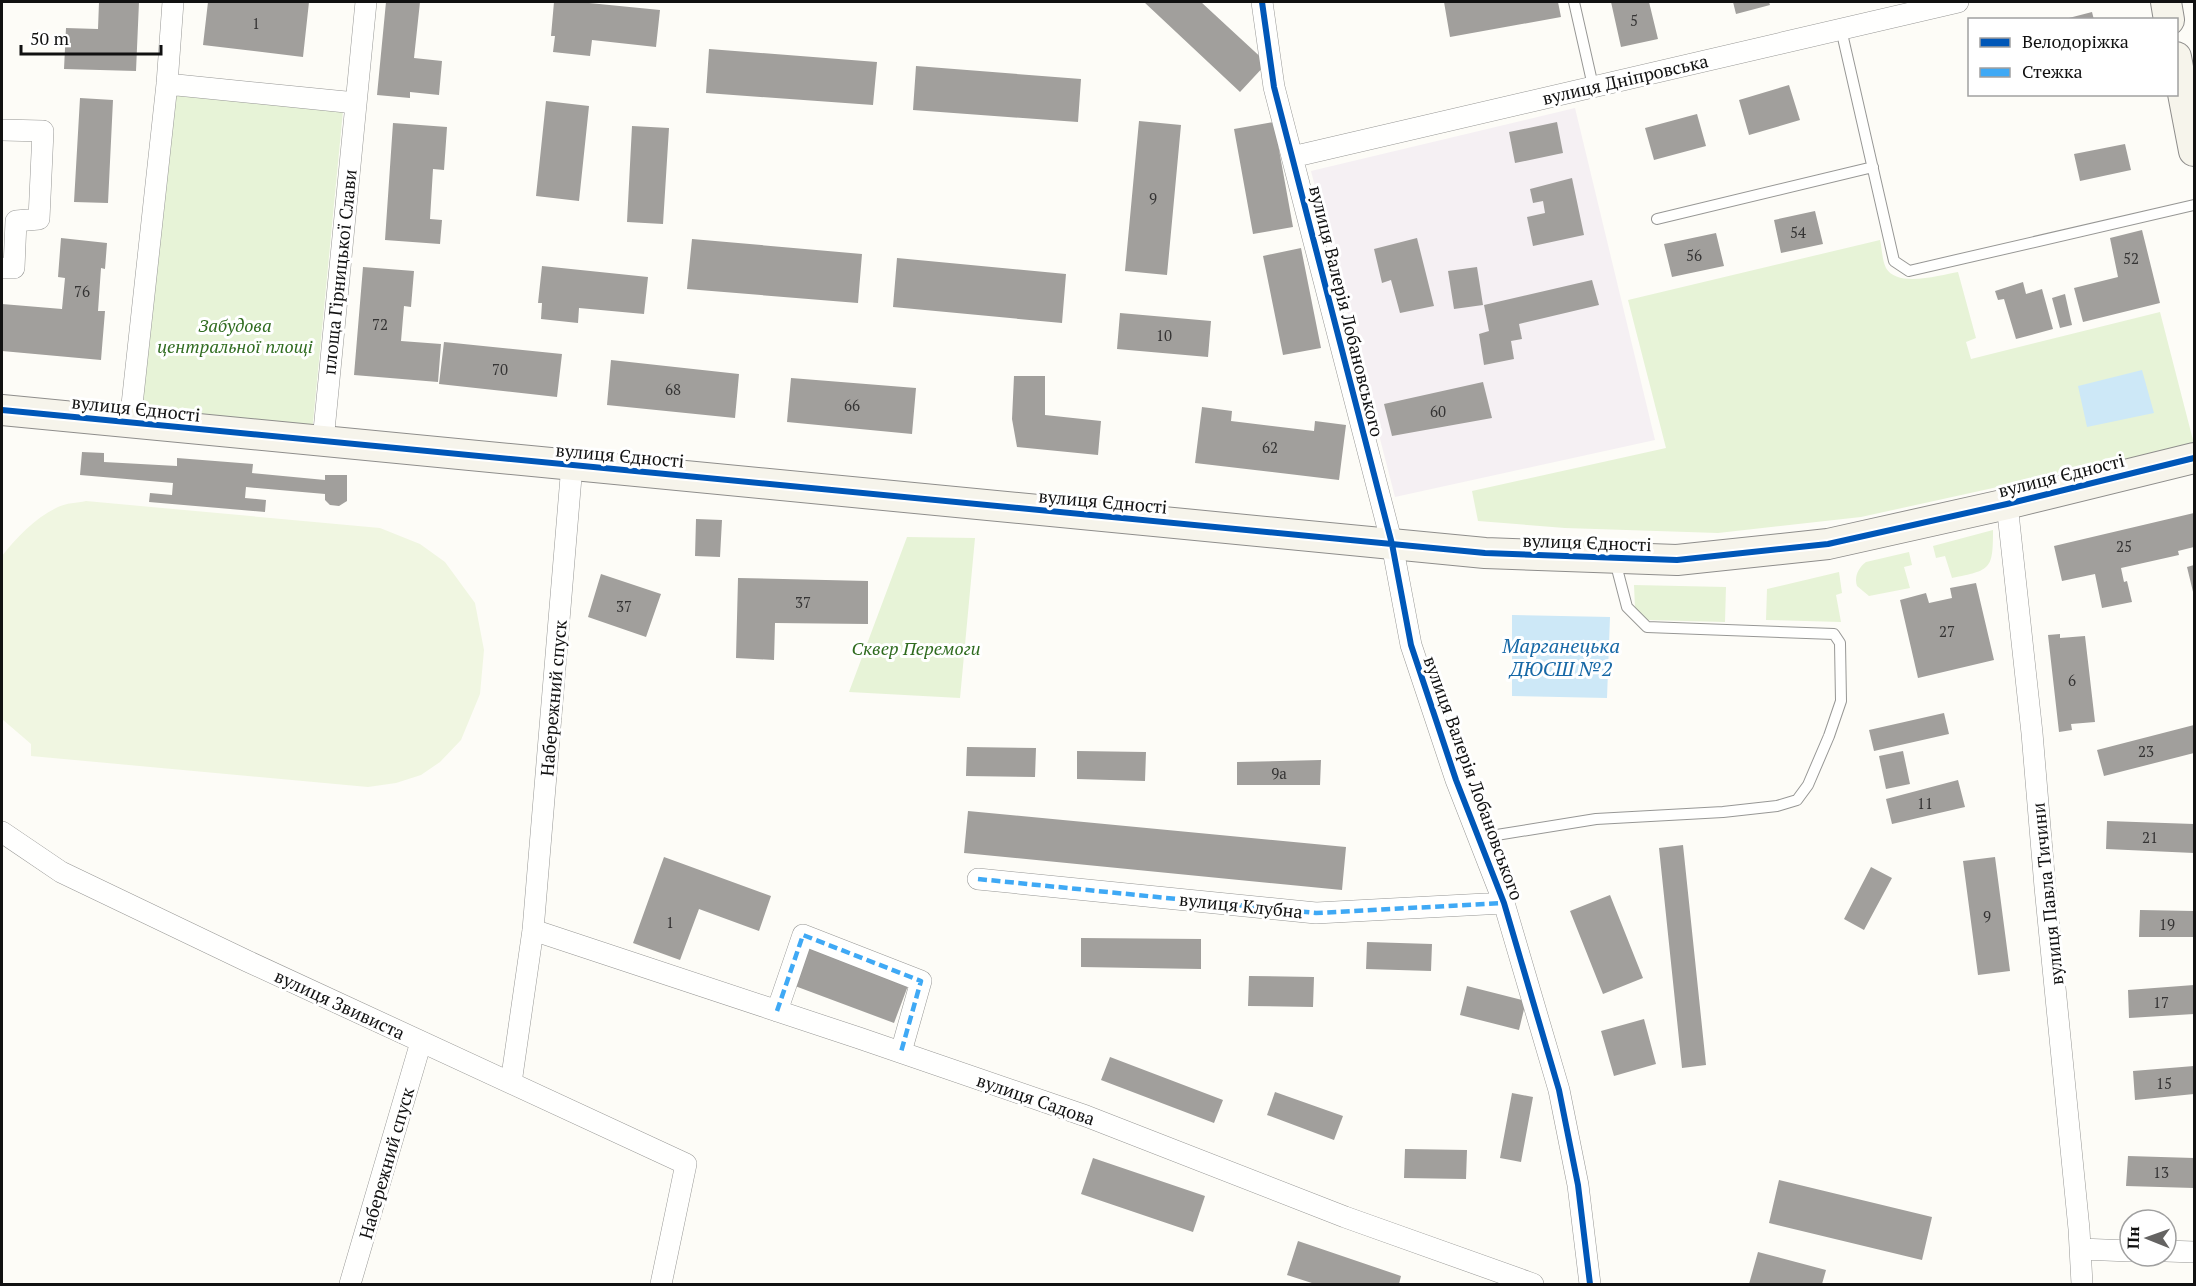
<svg xmlns="http://www.w3.org/2000/svg" width="2196" height="1286" viewBox="0 0 2196 1286" font-family="'PT Serif',serif">
<style>
.industrial{fill:#f5f0f3}
.green{fill:#e7f3d7}
.pitch{fill:#f0f6e1}
.water{fill:#cde8f7}
.building{fill:#a19f9c}
.lines{fill:none;stroke-linecap:round;stroke-linejoin:round}
.lane-casing{stroke:#979795;stroke-width:12}
.street-casing{stroke:#979795;stroke-width:22}
.secondary-casing{stroke:#8e8d8b;stroke-width:32}
.lane{stroke:#fffffe;stroke-width:10}
.street{stroke:#fffffe;stroke-width:21}
.secondary{stroke:#f6f4eb;stroke-width:30}
.quiet{stroke:#3fa9f5;stroke-width:4.5;stroke-dasharray:9 4.5;stroke-linecap:butt}
.cycleway-casing{stroke:#fff;stroke-width:10}
.cycleway{stroke:#0057b8;stroke-width:6}
.labels{text-anchor:middle;dominant-baseline:central;stroke-width:6;stroke-linejoin:round;paint-order:stroke}
.number-label{font-size:15px;fill:#353434}
.street-label{font-size:18px;fill:#111;stroke:#fff}
.park-label{font-size:18px;font-style:italic;fill:#2f6b1f;stroke:#fff}
.water-label{font-size:20px;font-style:italic;fill:#1768a6;stroke:#fff}
</style>
<rect width="100%" height="100%" fill="#fdfcf7"/>
<path class="industrial" d="M1575,108L1655,440L1395,497L1311,171Z"/>
<path class="green" d="M173,92L343,111L312,433L140,413Z
M1880,240C1882,248 1882,260 1886,268C1897,288 1941,275 1958,272L1976,338L1966,342L1971,359L2160,312L2194,444L1861,517L1718,533L1565,528L1478,521L1472,491L1666,448L1628,300Z
M1993,530C1993,570 1991,570 1952,578L1945,556L1936,558L1933,546Z
M907,537L975,538L960,698L849,692Z
M1909,552L1912,565L1904,567L1910,588L1869,596L1857,586C1854,577 1858,568 1866,562Z
M1839,572L1842,593L1836,595L1841,622L1766,620L1767,589Z
M1634,585L1726,587L1725,622L1647,620L1635,608Z"/>
<path class="pitch" d="M86,501L380,528L420,544L445,562L475,603L484,650L480,694L461,740L440,762L421,775L396,783L368,787L31,756V744L2,719V556C17,537 35,518 58,507C66,503 77,503 86,501Z"/>
<path class="water" d="M2142,370L2154,413L2087,427L2078,386Z
M1512,615L1610,617L1607,698L1512,696Z"/>
<path class="building" d="M99,2H139L136,71L64,69L66,28L98,29Z
M208,2H309L303,57L203,45Z
M386,2H420L414,58L442,61L439,95L410,92V98L377,95Z
M554,2H579L660,10L656,47L592,40L590,56L553,52L555,36H551Z
M1144,2H1201L1267,63L1240,92Z
M1444,2H1558L1561,17L1450,37Z
M1611,2H1649L1658,39L1621,47Z
M1733,2H1769L1770,5L1736,14Z
M2092,12L2094,20H2065V19Z
M709,49L877,62L873,105L706,93Z
M916,66L1081,79L1078,122L913,110Z
M1789,85L1800,120L1749,135L1739,100Z
M80,98L113,100L108,203L74,202Z
M546,101L589,106L579,201L536,196Z
M1697,114L1706,146L1654,160L1645,128Z
M1139,121L1181,125L1167,275L1125,271Z
M1274,122L1293,227L1253,234L1234,129Z
M1557,122L1563,153L1515,163L1509,132Z
M393,123L447,127L444,170L433,169L430,219L442,220L440,244L385,240Z
M632,126L669,128L663,224L627,222Z
M2125,144L2131,170L2080,181L2074,154Z
M1572,178L1584,235L1533,246L1527,217L1545,213L1543,201L1533,203L1530,189Z
M1815,211L1823,244L1781,253L1774,220Z
M2142,230L2160,303L2083,322L2074,288L2118,277L2110,238Z
M1716,233L1724,266L1672,277L1664,244Z
M61,238L107,243L105,269L101,268L98,311H105L101,360L2,351V304L62,309L65,278L58,277Z
M1417,238L1434,306L1400,313L1391,280L1382,283L1374,249Z
M692,239L862,254L858,303L687,289Z
M1301,248L1321,348L1283,355L1263,256Z
M897,258L1066,274L1062,323L893,307Z
M542,266L648,277L644,314L579,308L578,323L541,319L542,303H538Z
M363,267L414,271L411,307L404,306L401,341L441,344L438,382L354,375Z
M1477,267L1483,305L1454,309L1448,271Z
M1592,280L1599,305L1519,324L1522,339L1511,341L1514,359L1484,365L1479,334L1489,331L1484,305Z
M2023,282L2026,294L2042,289L2053,329L2016,339L2004,299L1998,300L1995,291Z
M2065,294L2072,325L2060,328L2052,298Z
M1120,313L1211,321L1208,357L1117,349Z
M444,342L562,354L557,397L439,384Z
M611,360L739,374L735,418L607,405Z
M1014,376H1045V415L1101,421L1098,455L1017,447L1012,419Z
M791,378L916,388L912,434L787,422Z
M1483,382L1492,418L1392,436L1384,404Z
M1202,407L1232,411L1231,421L1314,431L1315,421L1346,425L1339,480L1195,463Z
M82,452L104,453V462L177,466V458L253,464L252,473L325,480V475H347V501L339,506L330,505L325,500V494L246,487L245,498L266,500L265,512L149,502L150,493L172,495L173,483L80,475Z
M2194,513V547L2178,551L2179,555L2121,568L2124,582L2127,581L2132,602L2102,608L2095,574L2062,581L2054,546Z
M696,519L722,520L720,557L695,556Z
M2194,565V596L2187,567Z
M601,574L661,594L646,637L588,617Z
M738,578L868,581V624L775,623L774,660L736,658Z
M1976,583L1994,660L1918,678L1900,600L1926,593L1929,603L1952,598L1950,588Z
M2060,634V638L2085,636L2095,722L2071,724L2072,730L2059,732L2048,635Z
M1944,713L1949,734L1874,751L1869,730Z
M2194,725V753L2104,776L2097,750Z
M967,747L1036,748L1035,777L966,776Z
M1077,751L1146,752L1145,781L1077,779Z
M1903,751L1910,784L1886,789L1879,756Z
M1321,760L1320,785H1237V762Z
M1958,780L1965,807L1892,824L1886,799Z
M968,811L1346,847L1342,890L964,853Z
M2107,821L2194,824V853L2106,849Z
M1683,845L1706,1065L1682,1068L1659,848Z
M664,857L771,896L759,931L699,909L680,960L633,943Z
M1995,857L2010,971L1978,975L1963,861Z
M1871,867L1892,878L1864,930L1844,919Z
M1610,895L1643,978L1603,994L1570,911Z
M2140,910L2194,911V937H2139Z
M1081,938L1201,939V969L1081,967Z
M1367,942L1432,944L1431,971L1366,969Z
M810,946L909,983L894,1023L795,986Z
M1249,976L1314,977L1313,1007L1248,1006Z
M2194,985V1014L2129,1018L2128,990Z
M1467,986L1526,1001L1519,1030L1460,1015Z
M1644,1019L1656,1064L1614,1076L1601,1031Z
M1110,1057L1223,1100L1214,1123L1101,1080Z
M2194,1066V1094L2135,1100L2133,1071Z
M1275,1092L1343,1116L1334,1140L1267,1115Z
M1512,1093L1533,1097L1521,1162L1500,1158Z
M1405,1149L1467,1150L1466,1179L1404,1178Z
M2128,1156L2194,1158V1188L2126,1186Z
M1093,1158L1205,1196L1193,1232L1081,1194Z
M1779,1180L1932,1217L1922,1260L1769,1223Z
M1298,1241L1401,1276L1399,1284H1315L1287,1275Z
M1758,1252L1826,1270L1822,1284H1749Z"/>
<g class="lines">
<defs>
<path id="lane" d="M1574,2L1593,86
M1841,29L1894,261L1909,271L2194,205
M1657,219L1873,167
M1478,838L1596,819L1723,812L1777,806L1797,800L1808,785L1829,736L1841,701L1840,643L1834,634L1647,627L1627,607L1615,561"/>
<path id="street" d="M1262,2L1274,87L1392,544L1411,645L1456,780L1504,903L1559,1090L1578,1185L1590,1284
M167,84L356,103
M2,130L43,131L39,219L16,221L14,268H2
M1292,157L1958,2
M130,423L167,84L173,2
M323,441L366,2
M2007,504L2032,733L2045,887L2079,1229L2082,1284
M2,832L61,872L247,961L686,1164L661,1284
M978,879L1316,913L1504,903
M533,930L859,1038L1086,1116L1345,1217L1533,1284
M777,1011L803,935L921,981L901,1052
M511,1083L533,930L572,465
M2080,1249L2130,1251
M2166,1251L2194,1252
M350,1284L421,1042"/>
<path id="secondary" d="M2166,2L2169,20
M2176,57L2194,151
M2,410L1485,553L1677,560L1828,544L2007,504L2194,458"/>
</defs>
<use href="#lane" class="lane-casing"/>
<use href="#street" class="street-casing"/>
<use href="#secondary" class="secondary-casing"/>
<use href="#lane" class="lane"/>
<use href="#street" class="street"/>
<use href="#secondary" class="secondary"/>
<path class="quiet" d="M978,879L1316,913L1504,903
M777,1011L803,935L921,981L901,1052"/>
<defs>
<path id="cycleway" d="M1262,2L1274,87L1392,544L1411,645L1456,780L1504,903L1559,1090L1578,1185L1590,1284
M2,410L1485,553L1677,560L1828,544L2007,504L2194,458"/>
</defs>
<use href="#cycleway" class="cycleway-casing"/>
<use href="#cycleway" class="cycleway"/>
</g>
<g class="labels">
<g class="number-label">
<text x="1634" y="20">5</text>
<text x="256" y="23">1</text>
<text x="1153" y="198">9</text>
<text x="1798" y="232">54</text>
<text x="1694" y="255">56</text>
<text x="2131" y="258">52</text>
<text x="82" y="291">76</text>
<text x="380" y="324">72</text>
<text x="1164" y="335">10</text>
<text x="500" y="369">70</text>
<text x="673" y="389">68</text>
<text x="852" y="405">66</text>
<text x="1438" y="411">60</text>
<text x="1270" y="447">62</text>
<text x="2124" y="546">25</text>
<text x="803" y="602">37</text>
<text x="624" y="606">37</text>
<text x="1947" y="631">27</text>
<text x="2072" y="680">6</text>
<text x="2146" y="751">23</text>
<text x="1279" y="773">9а</text>
<text x="1925" y="803">11</text>
<text x="2150" y="837">21</text>
<text x="1987" y="916">9</text>
<text x="670" y="922">1</text>
<text x="2167" y="924">19</text>
<text x="2161" y="1002">17</text>
<text x="2164" y="1083">15</text>
<text x="2161" y="1172">13</text>
</g>
<g class="street-label">
<text transform="translate(1625 79) rotate(-13)">вулиця Дніпровська</text>
<text transform="translate(339 272) rotate(-84)">площа Гірницької Слави</text>
<text transform="translate(1347 311) rotate(76)">вулиця Валерія Лобановського</text>
<text transform="translate(136 408) rotate(6)">вулиця Єдності</text>
<text transform="translate(620 455) rotate(5)">вулиця Єдності</text>
<text transform="translate(2061 475) rotate(-14)">вулиця Єдності</text>
<text transform="translate(1103 501) rotate(5)">вулиця Єдності</text>
<text transform="translate(1587 542) rotate(2)">вулиця Єдності</text>
<text transform="translate(553 698) rotate(-85)">Набережний спуск</text>
<text transform="translate(1474 778) rotate(70)">вулиця Валерія Лобановського</text>
<text transform="translate(2047 894) rotate(-96)">вулиця Павла Тичини</text>
<text transform="translate(1241 905) rotate(6)">вулиця Клубна</text>
<text transform="translate(340 1004) rotate(25)">вулиця Звивиста</text>
<text transform="translate(1036 1099) rotate(19)">вулиця Садова</text>
<text transform="translate(386 1163) rotate(-74)">Набережний спуск</text>
</g>
<g class="park-label">
<text x="235" y="325">Забудова<tspan x="235" dy="21">центральної площі</tspan></text>
<text x="916" y="648">Сквер Перемоги</text>
</g>
<g class="water-label">
<text x="1561" y="645">Марганецька<tspan x="1561" dy="23">ДЮСШ №2</tspan></text>
</g>
</g>
<rect width="2196" height="1286" fill="none" stroke="#111111" stroke-width="6"/>
<rect x="1968" y="18" width="210" height="78" fill="#ffffff" stroke="#a0a0a0" stroke-width="1.5"/>
<rect x="1980" y="38" width="30" height="9" fill="#0057b8" stroke="#a0a0a0" stroke-width="1.5"/>
<text x="2022" y="48" font-size="18" fill="#111111">Велодоріжка</text>
<rect x="1980" y="68" width="30" height="9" fill="#3fa9f5" stroke="#a0a0a0" stroke-width="1.5"/>
<text x="2022" y="78" font-size="18" fill="#111111">Стежка</text>
<g transform="translate(2148 1238) rotate(271)"><circle r="28" fill="#ffffff" stroke="#a0a0a0" stroke-width="1.5"/>
<path d="M0-4.5L10 22L0 15L-10 22Z" fill="#646362"/>
<text y="-9" font-size="16" font-weight="bold" text-anchor="middle" fill="#111111">Пн</text>
</g>
<path d="M21 45v9h140v-9" fill="none" stroke="#111111" stroke-width="3"/>
<text x="30" y="45" font-size="18" fill="#111111" stroke="#ffffff" stroke-width="4.5" paint-order="stroke">50 m</text>
</svg>
